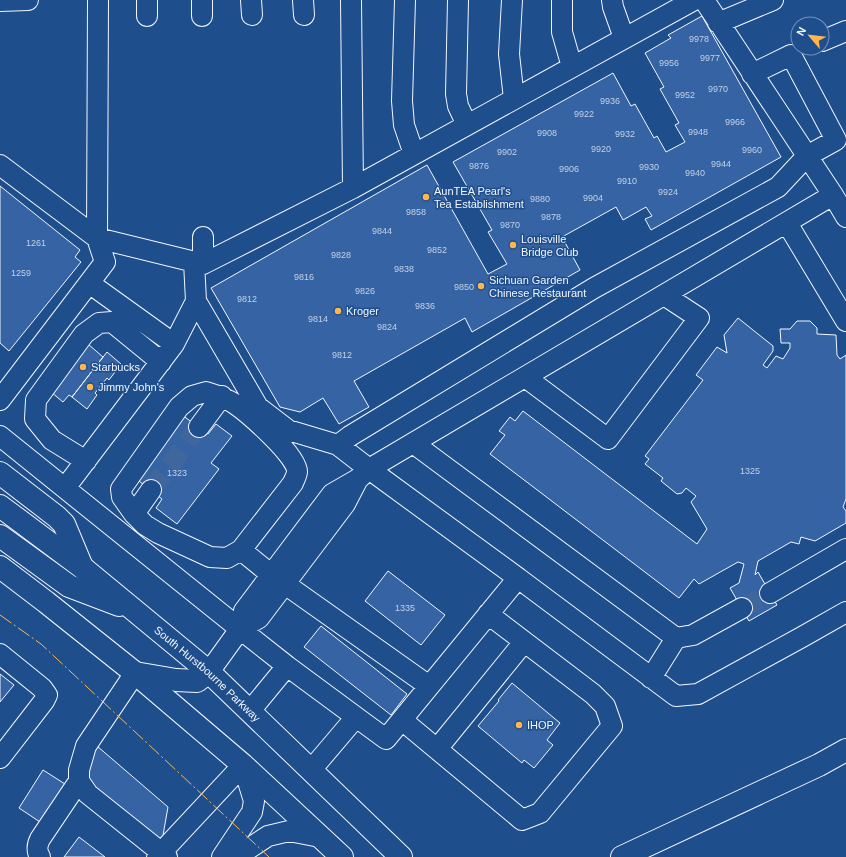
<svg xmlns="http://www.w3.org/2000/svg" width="846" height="857" viewBox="0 0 846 857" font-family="Helvetica,sans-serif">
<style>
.building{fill:#3563a3;stroke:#f2f6ff}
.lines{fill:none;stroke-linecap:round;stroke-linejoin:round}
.minor-tunnel{stroke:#3f679d;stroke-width:20;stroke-dasharray:20 10;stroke-linecap:butt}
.minor-casing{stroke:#f2f6ff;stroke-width:22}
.major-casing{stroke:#f2f6ff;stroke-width:24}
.highway-casing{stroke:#f2f6ff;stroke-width:24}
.minor{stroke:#1f4e8c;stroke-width:20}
.major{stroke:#1f4e8c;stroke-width:22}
.highway{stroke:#1f4e8c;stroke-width:22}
.power{stroke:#ffb74d;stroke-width:1;stroke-dasharray:14 3 2 3;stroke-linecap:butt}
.poi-dot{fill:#ffb74d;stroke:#1f4e8c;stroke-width:1.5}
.labels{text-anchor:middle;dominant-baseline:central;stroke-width:3;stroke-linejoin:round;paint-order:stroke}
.number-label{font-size:9px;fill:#c3d1e8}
.poi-label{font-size:11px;fill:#f2f6ff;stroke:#1f4e8c;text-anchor:start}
.street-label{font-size:11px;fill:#f2f6ff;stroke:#1f4e8c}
</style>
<rect width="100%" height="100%" fill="#1f4e8c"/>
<path class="building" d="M702,16L781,157L651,230L645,219L652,216L646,207L623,220L616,207L562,237L580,270L472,332L465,318L354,381L369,407L339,424L323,398L300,412L280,407L211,288L427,165L488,274L507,264L488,232L492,230L453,162L613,73L631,106L635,104L654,138L657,136L666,152L685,142L675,125L679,123L660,89L664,87L645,53L671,38L668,35Z
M0,186L80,250L75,257L81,262L9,351L0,343Z
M738,318L773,346V351L763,365L767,368L776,356L783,359L790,348V343H781L780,329H790L797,321H810L817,328V334L836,335L837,355L840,359L846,355V499L843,507L846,511V523L815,541L801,537L799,544L791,542L758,561L755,575L758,572L777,605L749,621L730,588L739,583L744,564L738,562L699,584L694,579L679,598L490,454L505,435L499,431L510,417L515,421L523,411L697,544L707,529L691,502L696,496L686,488L682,493L677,494L661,481L663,478L645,464L649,459L645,456L703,380L696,375L717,347L727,353L724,335Z
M88,344L103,357L72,397L69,395L63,402L51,392Z
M107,352L121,364L109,380L107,378L95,393L97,395L87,409L72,397Z
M182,415L208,434L216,424L232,436L211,463L219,469L177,524L156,508L162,499L135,478Z
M388,571L445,615L421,645L365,601Z
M321,626L407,694L391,715L304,647Z
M0,674L14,685L0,702Z
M512,683L560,723L547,740L553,745L534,768L524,760L522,763L478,726L499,701L498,700Z
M97,746L168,807L162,841L159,842L87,780L94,747Z
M43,770L65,784L40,822L19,808Z
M79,837L105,857H64Z"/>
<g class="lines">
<path class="minor-tunnel" d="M151,490L199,427
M742,608L770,593"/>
<defs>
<path id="minor" d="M202,0V16
M251,0L252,15
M303,0L304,15
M351,0L353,188
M405,0L402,101L404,125L414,154
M458,0L456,94L458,106L467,125
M512,0L509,54L514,99
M562,0V32L572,67
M612,0L613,7L624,38
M704,0L833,195
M0,1L28,0
M147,16V0
M718,23L773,0
M822,41L846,31
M0,165L97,238L203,264L353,188L694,0
M787,223L846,321
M203,237V264
M194,262L196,301L258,407L288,430L338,445L369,469L518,578L386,739L356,717
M89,283L174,344
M525,377L608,439L699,318L664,295
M206,392C216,395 226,398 235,404C248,413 298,456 297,472C297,475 294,480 293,483L241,550L227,558L210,557L158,533L145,525L134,514L122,497L121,489L179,407L192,396Z
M0,400L105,262L97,238L98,0
M199,427L222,396
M0,436L240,629L209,672
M413,443L676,638L651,678
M338,445L350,436L594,288L778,187L807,156L836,140L791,55L752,74
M86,461L52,440L35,419L36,400L84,334L99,323L112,322L161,362
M65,488L174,344L196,301
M134,514L151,490
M241,550L268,572L429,686
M518,578L676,696L698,694L802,637L846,612
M770,593L846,549
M240,629L244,611L332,494L358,479L369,469L833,195L846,217
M240,629L259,618L345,504L358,479
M240,629L287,666L250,711
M676,638L693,635L742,608
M0,654L42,688L47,695L44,701L0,758
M287,666L356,717L311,770
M135,673L86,746L79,770V781L88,794L167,857
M402,720L522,820L540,813L612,726L605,706L593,694L488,614
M437,749L524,642
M40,857C36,850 37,845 40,839L79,781
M157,857L243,765L254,801L252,812L222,857
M236,857L268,836L289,831L320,837"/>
<g id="major">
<path d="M0,473L57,517L64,524L82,567"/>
<path id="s1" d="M0,506L83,568L209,672L401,857"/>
<path d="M0,536L69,586L119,605"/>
<path d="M0,567L46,602L135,673L243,765L342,857"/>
<path d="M135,673L176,680L197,681L209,672"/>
</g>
<path id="highway" d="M622,857L819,765L846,750"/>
</defs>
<use href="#minor" class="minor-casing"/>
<use href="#major" class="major-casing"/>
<use href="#highway" class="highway-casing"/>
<use href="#minor" class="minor"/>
<use href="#major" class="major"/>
<use href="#highway" class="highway"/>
<path class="power" d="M0,615L41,644L269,857"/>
</g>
<g class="poi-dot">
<circle cx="426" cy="197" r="4"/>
<circle cx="513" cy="245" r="4"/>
<circle cx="481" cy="286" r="4"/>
<circle cx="338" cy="311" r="4"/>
<circle cx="83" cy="367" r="4"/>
<circle cx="90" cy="387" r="4"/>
<circle cx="519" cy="725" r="4"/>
</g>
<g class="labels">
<g class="number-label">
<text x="699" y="39">9978</text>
<text x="710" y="58">9977</text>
<text x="669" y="63">9956</text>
<text x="718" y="89">9970</text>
<text x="685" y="95">9952</text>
<text x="610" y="101">9936</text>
<text x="584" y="114">9922</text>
<text x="735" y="122">9966</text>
<text x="698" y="132">9948</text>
<text x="547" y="133">9908</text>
<text x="625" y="134">9932</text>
<text x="601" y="149">9920</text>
<text x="752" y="150">9960</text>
<text x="507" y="152">9902</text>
<text x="721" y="164">9944</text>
<text x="479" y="166">9876</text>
<text x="649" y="167">9930</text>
<text x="569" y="169">9906</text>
<text x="695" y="173">9940</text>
<text x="627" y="181">9910</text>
<text x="668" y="192">9924</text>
<text x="593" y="198">9904</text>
<text x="540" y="199">9880</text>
<text x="416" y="212">9858</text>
<text x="551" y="217">9878</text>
<text x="510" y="225">9870</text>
<text x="382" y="231">9844</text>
<text x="36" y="243">1261</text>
<text x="437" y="250">9852</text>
<text x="341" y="255">9828</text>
<text x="404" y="269">9838</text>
<text x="21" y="273">1259</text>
<text x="304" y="277">9816</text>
<text x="464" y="287">9850</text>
<text x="365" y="291">9826</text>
<text x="247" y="299">9812</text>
<text x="425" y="306">9836</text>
<text x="318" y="319">9814</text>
<text x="387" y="327">9824</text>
<text x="342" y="355">9812</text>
<text x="750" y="471">1325</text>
<text x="177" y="473">1323</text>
<text x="405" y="608">1335</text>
</g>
<g class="poi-label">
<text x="434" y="191">AunTEA Pearl's<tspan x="434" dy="13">Tea Establishment</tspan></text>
<text x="521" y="239">Louisville<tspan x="521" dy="13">Bridge Club</tspan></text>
<text x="489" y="280">Sichuan Garden<tspan x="489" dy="13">Chinese Restaurant</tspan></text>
<text x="346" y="311">Kroger</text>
<text x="91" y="367">Starbucks</text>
<text x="98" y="387">Jimmy John's</text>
<text x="527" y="725">IHOP</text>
</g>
<g class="street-label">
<text stroke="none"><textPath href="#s1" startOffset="267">South Hurstbourne Parkway</textPath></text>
</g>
</g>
<g transform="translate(810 36) rotate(298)"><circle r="19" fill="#1f4e8c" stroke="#7391ba"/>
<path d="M0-3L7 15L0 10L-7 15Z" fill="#ffb74d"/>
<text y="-6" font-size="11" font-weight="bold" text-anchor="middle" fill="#f2f6ff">N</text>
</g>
</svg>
